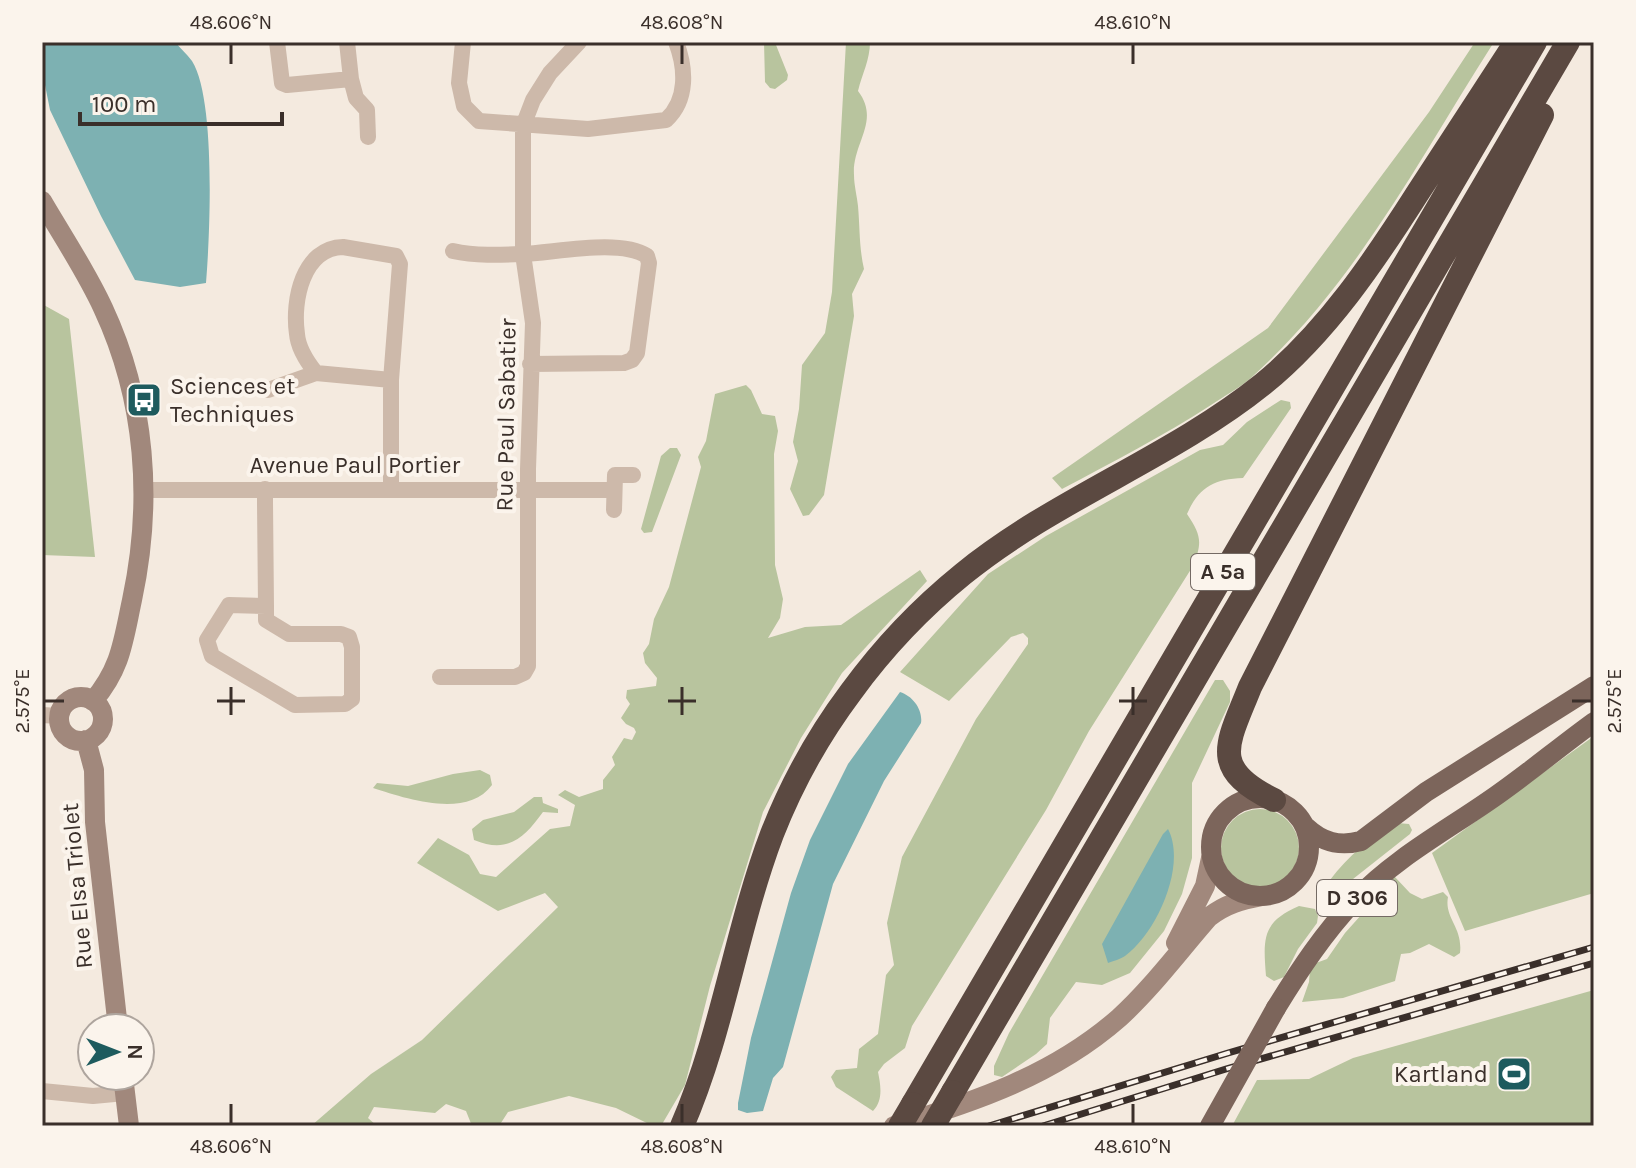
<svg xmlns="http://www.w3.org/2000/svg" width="1636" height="1168" viewBox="0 0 1636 1168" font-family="Karla,sans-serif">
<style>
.green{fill:#b8c49e}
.water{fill:#7db1b2}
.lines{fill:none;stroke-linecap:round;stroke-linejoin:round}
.street{stroke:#cdb9aa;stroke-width:16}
.secondary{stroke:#a1887c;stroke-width:20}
.primary{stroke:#7c655b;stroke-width:20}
.highway{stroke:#5b4941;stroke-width:24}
.rail-casing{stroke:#3a2f2a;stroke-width:7}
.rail{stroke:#fbf4ec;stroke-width:4;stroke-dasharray:12;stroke-linecap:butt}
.primary-bridge{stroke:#7c655b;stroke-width:20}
.highway-bridge{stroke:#5b4941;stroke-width:24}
.ticks{fill:none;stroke:#3a2f2a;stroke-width:3}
.labels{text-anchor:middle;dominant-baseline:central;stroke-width:8;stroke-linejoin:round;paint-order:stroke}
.shield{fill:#fbf4ec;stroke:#746a64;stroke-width:2}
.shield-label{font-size:22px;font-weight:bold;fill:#3a2f2a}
.poi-label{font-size:24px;fill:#3a2f2a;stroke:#fbf4ec;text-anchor:start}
.street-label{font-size:24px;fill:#3a2f2a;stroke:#fbf4ec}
.neatline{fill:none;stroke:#3a2f2a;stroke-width:3}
.ticks-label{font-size:20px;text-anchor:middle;fill:#3a2f2a}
</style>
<rect width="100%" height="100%" fill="#f4eadf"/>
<path class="green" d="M764,42H778L776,45L788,75L787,80L775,89L770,88L765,82Z
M846,42H870C870,60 862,74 858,91C881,121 852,143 854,175C854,185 857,196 858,206C860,229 859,247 864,269L852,294L854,316L824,495L809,515L803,516L790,489L798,461L793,442L799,409L802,365L825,333L832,292Z
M1475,42H1494C1419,159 1357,282 1252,377C1240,388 1224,396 1211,405C1163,436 1113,462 1062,489L1052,478L1268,328L1429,112Z
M42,304L69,319L95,557L42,555Z
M746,385L751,390L762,414L775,416L778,431L774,454L775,565L783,599L780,618L768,638L805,627L841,625L920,570L927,581L842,673L801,738L763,812L710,986L685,1085L661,1126H653L616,1108L569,1096L508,1112L499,1126H472L466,1111L446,1104L435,1113L374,1107L368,1118L377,1126H311L371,1074L422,1040L558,907L545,893L498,911L417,863L438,838L469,855L480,874L496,877L550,829L570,826L575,805L558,795L565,790L579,797L603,789V780L615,765L612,757L624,738L632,740L636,732L634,728L626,724L621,718L630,704L626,698L627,690L656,686L657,678L645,663L643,653L649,644L654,619L669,587L701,467L698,457L706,441L715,394Z
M1281,400L1290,402L1291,408L1243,478C1214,479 1199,487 1187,514C1202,536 1202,543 1193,566L1089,731L1046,810L912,1026L905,1048L884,1064L878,1072C881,1086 883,1101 873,1111L836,1087L831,1077L836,1070L857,1068L859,1049L878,1034L886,975L894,965L887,923L902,857L976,719L1028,644V638L1023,633L1011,637L949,701L900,672L988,574L1046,536L1200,450L1223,445L1247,422Z
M670,448H677L681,455L652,532L644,533L641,529L661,456Z
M1215,680H1223L1230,691V702L1192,783V858L1182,894L1164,931L1130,973L1102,985L1076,982L1050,1018L1047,1044L1036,1054L1002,1077L994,1075V1066L1009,1033Z
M1594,736V893L1465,931L1432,853Z
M480,770L490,775L492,785C467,819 407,799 373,788L377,783L408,786L453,774Z
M534,797H542L543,803L558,809V813L543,812C524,838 508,854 474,840L472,829L483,820L514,812Z
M1221 848a39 39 0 1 1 78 0a39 39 0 1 1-78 0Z
M1397,823L1409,824L1412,830L1410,834L1353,879L1337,885L1330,880C1348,856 1371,837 1397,823Z
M1394,876L1410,893L1422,899L1443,892L1448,897C1444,918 1463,927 1460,953L1454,957L1429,944L1410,953L1401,954L1395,981L1343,998L1302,1002L1309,982L1310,969L1316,963L1327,959L1345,933L1362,914H1375L1383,907L1385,880Z
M1299,906L1315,909L1318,916L1317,923L1298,949L1284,977L1274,981L1266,976C1263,938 1262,922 1299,906Z
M1594,990V1126H1232L1257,1080L1309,1079L1353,1058Z"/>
<path class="water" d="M42,42H175C180,48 187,54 192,61C216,99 210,235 206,283L180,287L135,280L101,216L50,110L42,70Z
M900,692C913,696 923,710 921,723L884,781L833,884L783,1067L773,1078L763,1111L747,1113L738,1110V1103L751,1038L791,893L810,840L848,764Z
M1168,829C1187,865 1157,933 1125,956C1121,959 1113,961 1108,963L1102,944L1163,834Z"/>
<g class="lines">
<path class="street" d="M277,42L282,83L287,85L351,79
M347,42L351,79L356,98L367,110L368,137
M463,42L459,83L464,106L479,121L588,129L666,120C688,100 686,68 676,42
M453,251C475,256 500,255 522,254C554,253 620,238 647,256L649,263L637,353L632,360L624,363L530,364
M391,380L316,373C308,363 298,347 297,334C292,300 303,248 343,247L396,256L400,264L391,380V489
M268,390L316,373
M265,489V503L266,606V620L289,634H341L349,637L352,647V699L345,704L295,705L212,656L207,640L229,605L266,606
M144,490H614
M614,510L615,475H633
M440,677H515L524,673L528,666V469L533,323L523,254V126L533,100L550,73L579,42
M42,715L59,716
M42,1091L93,1096L125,1093"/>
<path class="secondary" d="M42,201C63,237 86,271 103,308C146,400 153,502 132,600C123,642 121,668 93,701
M59 719a22 22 0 1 1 44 0a22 22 0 1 1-44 0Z
M86,740L94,770L95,822L118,1028
M1176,943L1205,886L1211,858
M123,1076L129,1126
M894,1126C975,1102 1054,1075 1119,1018C1152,988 1180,950 1209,917C1226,904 1241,900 1262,896"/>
<path class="primary" d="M1211 847a49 49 0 1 1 98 0a49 49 0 1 1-98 0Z
M1306,827C1322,842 1339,847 1361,841L1426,792L1594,686
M1276,1008C1300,969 1324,933 1355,900C1393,860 1442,833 1487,802C1524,777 1558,748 1594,722"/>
<path class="highway" d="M1274,800C1208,768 1228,743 1250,687L1542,115
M953,1092L1568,42
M913,1104L1535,42
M682,1126C723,1032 736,929 772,834C792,783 818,736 851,692C883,648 921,608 963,574C1055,499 1171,458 1263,384C1327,332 1375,260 1419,191C1451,141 1484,92 1516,42"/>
<defs>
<path id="rail" d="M989,1126L1228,1053L1594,947
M1043,1126L1226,1069L1594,963"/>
</defs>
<use href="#rail" class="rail-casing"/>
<use href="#rail" class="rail"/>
<path class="primary-bridge" d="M1210,1126L1276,1008"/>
<path class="highway-bridge" d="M900,1126L913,1104
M933,1126L953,1092"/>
</g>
<path class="ticks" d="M231,44V64M682,44V64M1133,44V64M231,687V715M682,687V715M1133,687V715M44,701H64M217,701H245M668,701H696M1119,701H1147M1572,701H1592M231,1104V1124M682,1104V1124M1133,1104V1124"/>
<defs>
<symbol id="bus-square" viewBox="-11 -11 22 22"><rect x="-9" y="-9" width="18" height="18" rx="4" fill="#1e5b5e" stroke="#fbf4ec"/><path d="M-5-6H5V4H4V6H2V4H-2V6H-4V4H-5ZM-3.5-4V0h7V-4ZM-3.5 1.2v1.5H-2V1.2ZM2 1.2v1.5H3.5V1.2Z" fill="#fff"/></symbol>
<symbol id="stadium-square" viewBox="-11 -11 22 22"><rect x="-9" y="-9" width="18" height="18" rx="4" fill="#1e5b5e" stroke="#fbf4ec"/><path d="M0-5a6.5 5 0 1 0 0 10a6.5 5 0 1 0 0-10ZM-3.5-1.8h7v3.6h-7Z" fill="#fff"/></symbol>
</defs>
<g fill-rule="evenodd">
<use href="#bus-square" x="124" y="380" width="40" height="40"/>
<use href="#stadium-square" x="1494" y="1054" width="40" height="40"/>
</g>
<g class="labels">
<g class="shield">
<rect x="1191" y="554" width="64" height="36" rx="6"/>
<rect x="1317" y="880" width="80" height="36" rx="6"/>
</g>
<g class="shield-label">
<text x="1223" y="572">A 5a</text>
<text x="1357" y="898">D 306</text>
</g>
<g class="poi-label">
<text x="170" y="386">Sciences et<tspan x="170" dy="28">Techniques</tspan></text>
<text x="1488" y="1074" text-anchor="end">Kartland</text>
</g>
<g class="street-label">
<text transform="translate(506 415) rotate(-89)">Rue Paul Sabatier</text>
<text x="355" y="465">Avenue Paul Portier</text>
<text transform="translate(77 886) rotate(-95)">Rue Elsa Triolet</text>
</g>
</g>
<rect width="1636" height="1168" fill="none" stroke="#fbf4ec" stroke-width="88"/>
<g transform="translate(116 1052) rotate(90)"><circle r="38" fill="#fbf4ec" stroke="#aea59e" stroke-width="2"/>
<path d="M0-6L14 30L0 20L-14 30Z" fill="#1e5b5e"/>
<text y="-12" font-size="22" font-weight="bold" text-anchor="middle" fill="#3a2f2a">N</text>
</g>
<path d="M80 112v12h202v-12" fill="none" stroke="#3a2f2a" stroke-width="4"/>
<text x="92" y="112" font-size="24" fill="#3a2f2a" stroke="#fbf4ec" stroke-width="6" paint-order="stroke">100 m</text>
<rect x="44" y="44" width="1548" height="1080" class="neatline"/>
<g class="ticks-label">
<text x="231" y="29">48.606°N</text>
<text x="682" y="29">48.608°N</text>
<text x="1133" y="29">48.610°N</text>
<text transform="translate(22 701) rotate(-90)" y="7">2.575°E</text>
<text transform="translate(1614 701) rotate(-90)" y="7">2.575°E</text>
<text x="231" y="1153">48.606°N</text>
<text x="682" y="1153">48.608°N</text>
<text x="1133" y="1153">48.610°N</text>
</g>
</svg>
